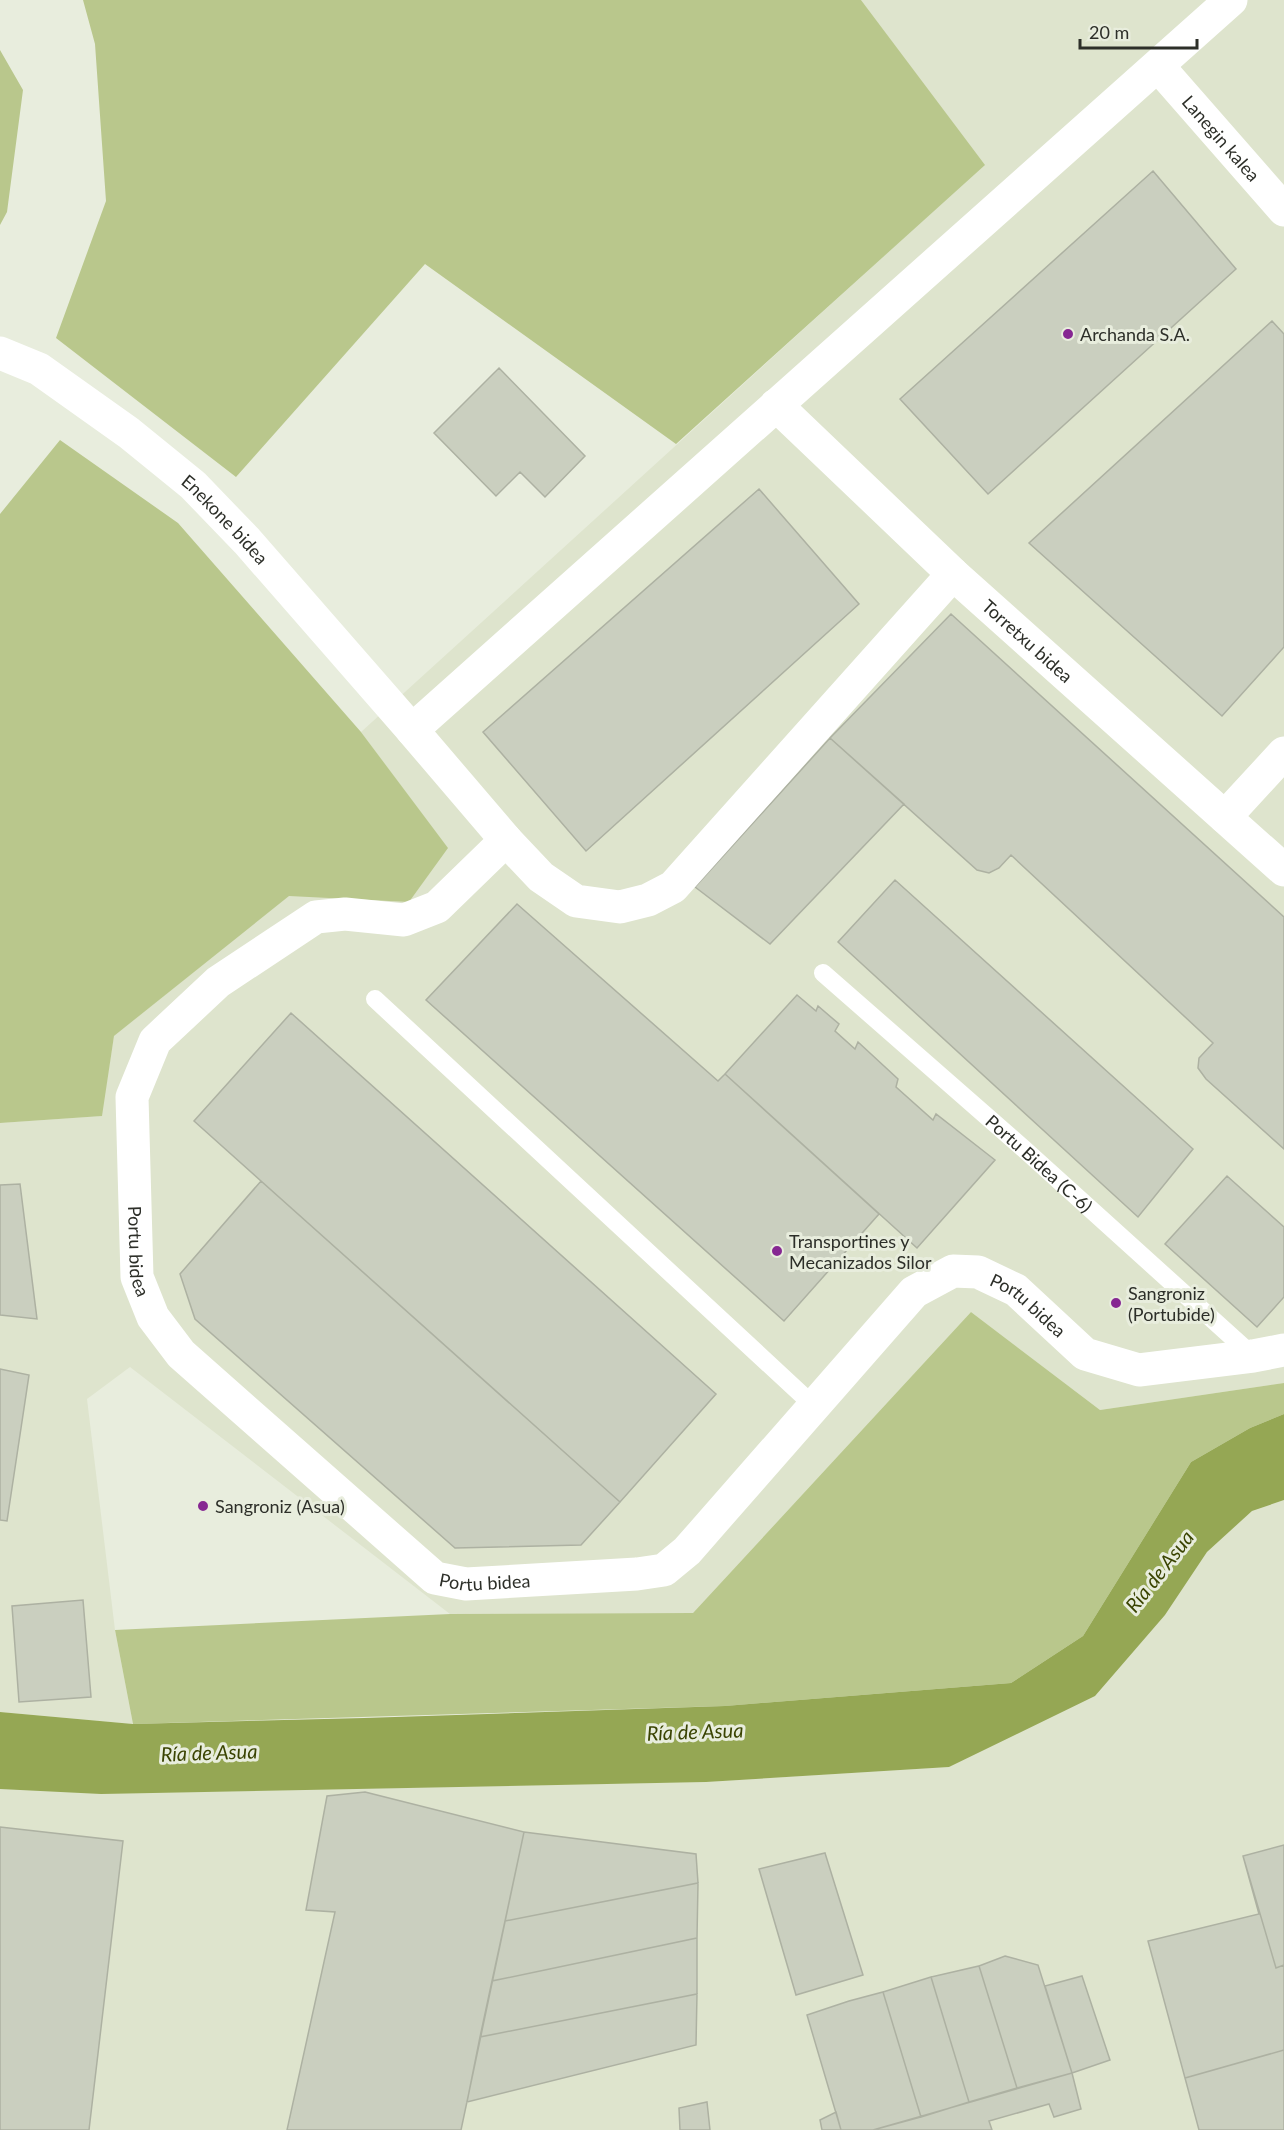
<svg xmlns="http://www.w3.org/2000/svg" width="1284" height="2130" viewBox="0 0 1284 2130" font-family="Lato,sans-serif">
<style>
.built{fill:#dee4cd}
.green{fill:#b9c78c}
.water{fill:#95a754}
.building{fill:#cacfbf;stroke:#adb1a2;stroke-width:1.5}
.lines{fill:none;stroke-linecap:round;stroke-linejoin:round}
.service{stroke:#fff;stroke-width:18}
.minor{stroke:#fff;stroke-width:33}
.poi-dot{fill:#862792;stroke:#e8eddd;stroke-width:2}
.labels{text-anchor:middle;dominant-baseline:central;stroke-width:6;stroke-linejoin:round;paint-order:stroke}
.street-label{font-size:18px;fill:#2d2f29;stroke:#e8eddd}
.poi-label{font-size:18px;fill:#2d2f29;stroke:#e8eddd;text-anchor:start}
.water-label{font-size:20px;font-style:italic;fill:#3a4402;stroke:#e8eddd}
</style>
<rect width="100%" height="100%" fill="#e8eddd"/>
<path class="built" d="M861,0H1284V1383L1100,1410L971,1312L693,1613L450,1614L130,1367L87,1399L115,1630L133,1724L0,1712V1123L101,1116L114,1036L289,895L409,902L447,848L361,732L984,165Z
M1284,1500V2130H0V1789L134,1793L706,1782L949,1767L1165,1615L1207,1552L1252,1511Z"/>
<path class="green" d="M83,0H861L985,165L676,444L425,264L236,477L56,338L106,201L95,44Z
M0,50L23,90L7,212L0,225Z
M60,440L178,523L361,732L448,848L409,902L289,896L114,1036L102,1116L0,1123V514Z
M971,1312L1100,1410L1284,1383V1414L1250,1428L1191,1462L1083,1636L1011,1683L725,1706L133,1724L115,1630L450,1614L693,1613Z"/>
<path class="water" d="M1284,1414V1500L1252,1511L1207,1552L1165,1615L1095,1696L949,1767L706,1782L101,1794L0,1789V1712L133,1724L364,1718L725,1706L1011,1683L1083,1636L1191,1462L1250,1428Z"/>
<path class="building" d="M1153,171L1236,269L988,494L900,399Z
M1272,321L1284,334V647L1222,716L1029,543Z
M499,368L585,456L545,497L520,472L496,496L434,433Z
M759,489L859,604L586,851L483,732Z
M951,614L1284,917V1149L1206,1079L1198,1068L1199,1058L1213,1043L1011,855L999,868L989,873L977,870L830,738Z
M830,738L904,804L770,944L695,887Z
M895,880L1193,1149L1138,1217L838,942Z
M517,904L718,1081L725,1074L879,1214L784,1321L426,1000Z
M797,995L816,1011L818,1006L839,1024L835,1031L855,1049L858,1042L898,1079L896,1087L933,1120L936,1114L995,1160L917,1248L725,1074Z
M291,1013L716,1394L620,1502L194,1121Z
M1227,1176L1284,1227V1297L1257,1327L1165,1244Z
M261,1181L620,1502L581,1545L455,1548L195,1319L180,1274Z
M20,1184L37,1319L0,1315V1185Z
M0,1369L29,1375L7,1521L0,1520Z
M83,1600L91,1697L19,1702L12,1606Z
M365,1792L524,1832L461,2130H287L335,1912L306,1910L327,1796Z
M0,1827L123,1841L89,2130H0Z
M524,1832L696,1854L698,1883L505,1921Z
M1284,1845V2050L1185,2078L1148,1941L1259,1914L1243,1856Z
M1284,1845V1965L1276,1968L1243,1856Z
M825,1853L863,1975L796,1995L759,1869Z
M698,1883L697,1938L492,1981L505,1921Z
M697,1938V1994L480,2037L492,1981Z
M1005,1956L1038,1965L1072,2073L1017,2088L979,1966Z
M979,1966L1017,2088L969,2102L931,1977Z
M1082,1976L1110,2060L1072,2073L1045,1986Z
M931,1977L969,2102L921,2117L883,1992Z
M883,1992L921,2117L873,2130H841L807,2015L849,2001Z
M697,1994L696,2045L467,2102L480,2037Z
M1284,2050V2130H1199L1185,2078Z
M1072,2073L1081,2109L1054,2117L1049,2104L989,2121L992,2130H873Z
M707,2102L710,2130H680L679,2108Z
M836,2112L841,2130H822L820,2120Z"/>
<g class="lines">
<g class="service">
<path id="s1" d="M823,973L1024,1149L1253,1356"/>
<path d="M375,999L814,1406"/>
</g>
<g class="minor">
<path id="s2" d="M1158,66L1284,210"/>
<path id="s3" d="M0,353L39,369L129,433L193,485L247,541L412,730"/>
<path id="s4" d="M776,405L953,574L1284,870"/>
<path d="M953,574L673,887L648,900L620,907L576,901L541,877L506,840L412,730L1231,0"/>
<path d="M1225,817L1284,753"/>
<path id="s5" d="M506,840L437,907L404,920L345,914L316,917L218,982L155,1041L132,1097L137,1277L153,1317L181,1354L435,1578L466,1584L637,1574L664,1570L687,1551L914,1292L953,1271L978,1272L1016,1290L1085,1354L1139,1370L1253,1356L1284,1350"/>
</g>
</g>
<g class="poi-dot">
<circle cx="1068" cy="334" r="6"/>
<circle cx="777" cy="1251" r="6"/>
<circle cx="1116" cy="1303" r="6"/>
<circle cx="203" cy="1506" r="6"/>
</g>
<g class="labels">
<g class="street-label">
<text stroke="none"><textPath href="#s2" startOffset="96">Lanegin kalea</textPath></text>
<text stroke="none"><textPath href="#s3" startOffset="282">Enekone bidea</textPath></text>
<text stroke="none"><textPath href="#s4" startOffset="345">Torretxu bidea</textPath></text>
<text stroke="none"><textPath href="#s1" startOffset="288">Portu Bidea (C-6)</textPath></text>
<text stroke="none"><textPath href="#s5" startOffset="639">Portu bidea</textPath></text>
<text stroke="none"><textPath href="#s5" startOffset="1827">Portu bidea</textPath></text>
<text stroke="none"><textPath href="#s5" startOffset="1143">Portu bidea</textPath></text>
</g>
<g class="poi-label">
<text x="1080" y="334">Archanda S.A.</text>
<text x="789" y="1241">Transportines y<tspan x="789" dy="21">Mecanizados Silor</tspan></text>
<text x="1128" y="1293">Sangroniz<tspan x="1128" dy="21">(Portubide)</tspan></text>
<text x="215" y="1506">Sangroniz (Asua)</text>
</g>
<g class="water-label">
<text transform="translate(1159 1571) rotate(-52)">Ría de Asua</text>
<text transform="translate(695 1731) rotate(-2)">Ría de Asua</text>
<text transform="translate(209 1752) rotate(-2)">Ría de Asua</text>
</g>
</g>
<path d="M1080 39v9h117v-9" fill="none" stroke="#2d2f29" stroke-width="3"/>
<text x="1089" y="39" font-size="18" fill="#2d2f29" stroke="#e8eddd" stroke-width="4.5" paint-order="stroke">20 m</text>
</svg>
